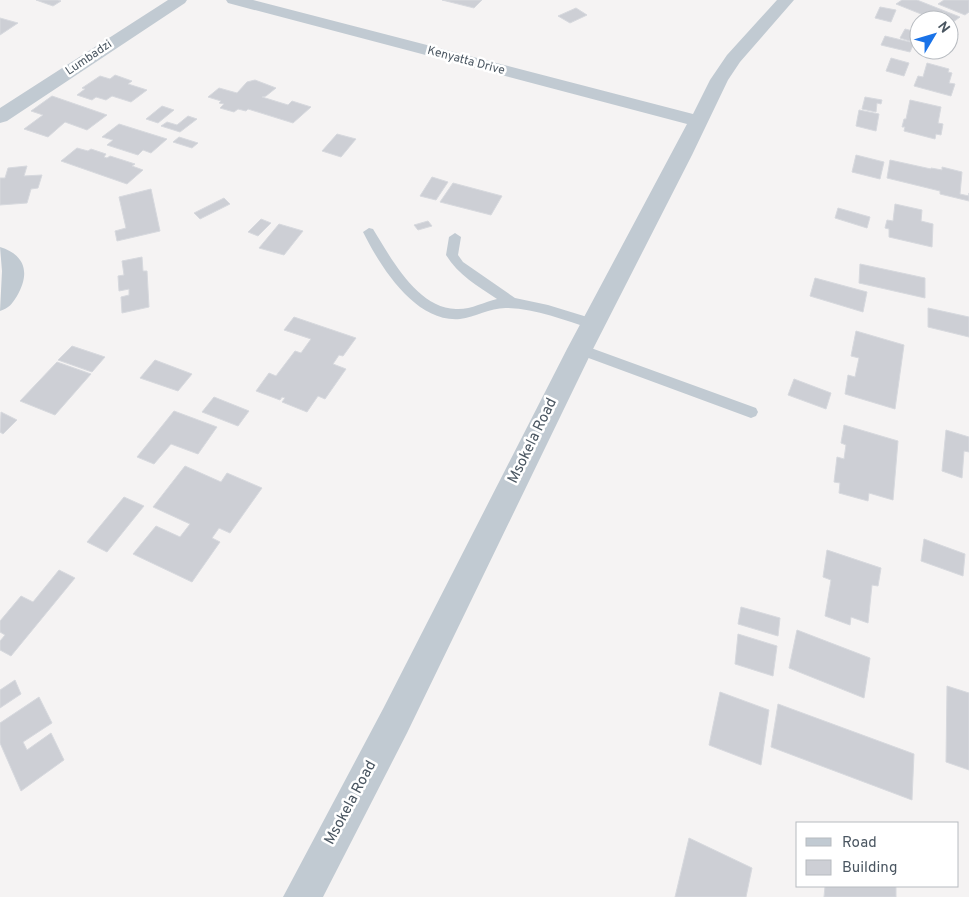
<svg xmlns="http://www.w3.org/2000/svg" width="969" height="897" viewBox="0 0 969 897" font-family="Overpass,sans-serif">
<style>
.building{fill:#cdcfd5;stroke:#d7d9de}
.lines{fill:none;stroke-linecap:round;stroke-linejoin:round}
.service{fill:#c1cad2;fill-rule:evenodd}
.minor{fill:#c1cad2;fill-rule:evenodd}
.labels{text-anchor:middle;dominant-baseline:central;stroke-width:5;stroke-linejoin:round;paint-order:stroke}
.far-street-label{font-size:12px;fill:#4a5661;stroke:#fff}
.street-label{font-size:15px;fill:#4a5661;stroke:#fff}
</style>
<rect width="100%" height="100%" fill="#f5f3f3"/>
<path class="building" d="M36,0H58L61,1L53,6Z
M442,0H482L474,8Z
M902,0H917L960,17L949,25V20H936L896,4Z
M944,0H969V12L965,15L938,4Z
M880,7L896,10L891,22L875,18Z
M576,8L587,15L570,23L558,16Z
M0,18L18,23L0,35Z
M905,29L917,32L913,42L900,38Z
M949,32L958,34L952,51L949,50Z
M885,36L914,43L910,52L881,45Z
M891,58L909,63L904,76L886,71Z
M927,63L949,69L948,72L952,73L949,83L955,84L951,96L914,86L918,76L923,77Z
M115,75L132,81L128,84L147,90L131,102L112,96L106,100L96,97L92,100L77,95L85,89L82,88L100,76L110,79Z
M255,80L276,88L266,96L262,97L288,105L292,101L311,107L293,123L248,109L246,111L238,109L234,112L220,108L224,104L219,103L221,101L208,97L219,88L237,93L247,82Z
M52,96L107,115L87,130L65,122L48,137L24,129L43,115L31,111Z
M865,97L882,100L881,104L877,103L876,112L862,109Z
M910,100L941,107L938,123L943,124L941,135L936,134L935,139L904,131L905,127H902L904,119H906Z
M162,106L174,110L158,123L146,119Z
M859,110L879,114L876,131L856,126Z
M188,116L197,119L180,132L161,126L167,122L177,125Z
M119,124L167,139L151,153L143,150L138,155L107,145L113,140L102,137Z
M337,134L356,139L341,157L322,151Z
M179,137L198,143L192,148L173,142Z
M77,148L88,151L91,149L106,154L104,157L107,158L110,156L135,164L132,166L143,170L127,184L61,161Z
M856,155L884,162L880,179L852,172Z
M890,160L931,169V168L942,170V167L962,172L960,194L969,196V193V201L940,194V191L887,178Z
M27,166L24,176L42,175L38,188L31,189L27,203L0,205V178H5L8,168Z
M432,177L448,182L436,200L420,196Z
M453,183L502,196L491,215L440,202Z
M151,189L160,231L117,241L115,231L126,228L119,197Z
M224,198L230,204L200,219L194,213Z
M895,204L922,210L921,221L933,224L932,247L889,237V229L885,228L887,220L893,221Z
M838,208L870,217L867,228L835,218Z
M261,219L271,223L258,236L248,232Z
M428,221L432,226L418,230L414,225Z
M279,224L303,231L284,255L259,248Z
M142,257L143,271H147L149,307L122,313L121,297L129,295V289L119,291L118,276L124,275L122,261Z
M860,264L925,278V298L859,283Z
M815,278L867,292L863,312L810,296Z
M928,308L969,317V337L928,327Z
M294,317L356,338L343,356L339,355L333,364L346,369L325,399L318,396L307,412L282,402L285,398L282,397L280,400L256,391L269,373L276,376L295,351L301,353L311,339L284,330Z
M856,331L904,345L895,409L845,394L848,375L855,377L859,358L851,356Z
M72,346L105,357L92,372L58,360Z
M155,360L192,374L178,391L140,378Z
M57,362L91,374L55,415L20,401Z
M794,379L831,393L826,409L788,395Z
M214,397L249,411L238,426L202,412Z
M174,411L217,427L198,454L171,444L154,464L137,457Z
M1,412L17,420L3,434L0,432Z
M844,425L898,441L893,500L869,493L868,501L839,493L840,483L834,482L837,457L844,459L846,445L841,443Z
M946,430L969,437V452L964,451L962,478L942,471Z
M185,466L221,482L227,473L262,488L230,533L219,528L212,538L220,542L192,582L133,554L156,526L180,537L190,524L153,507Z
M124,497L144,506L107,552L87,542Z
M924,539L965,554L963,576L921,561Z
M827,550L881,568L878,586L872,585L868,623L851,617L850,625L825,616L831,580L823,577Z
M59,570L75,578L11,656L0,650V641L5,635L0,632V621L21,596L33,602Z
M741,607L780,618L778,636L738,624Z
M797,630L870,658L864,698L789,668Z
M738,634L777,646L773,676L735,664Z
M15,680L21,694L0,708V690Z
M947,686L969,693V770L946,762Z
M720,692L769,710L761,765L709,745Z
M39,697L52,723L23,742L27,750L51,733L64,760L21,791L0,743V723Z
M778,704L914,754L912,800L771,747Z
M689,838L752,868L746,897H675Z
M825,886H896V897H824Z"/>
<g class="lines">
<path class="service" d="M369,228L373,229C391,258 417,308 456,309C470,310 484,302 497,299C478,286 458,275 446,255L449,237L455,233L461,237L458,255L463,262L515,298L548,305L597,320L599,324L597,328L592,329C564,320 537,309 508,308C491,307 476,317 460,319C415,323 380,266 363,232Z
M580,344L756,408L758,412L756,416L751,418L575,353L573,349L575,345Z"/>
<path class="minor" d="M168,0H187L185,3L7,121L0,123V108Z
M226,0H253L693,114L710,80L727,55L777,0H794L740,62L728,80L692,155L593,349L407,733L323,897H283L383,709L567,349L687,124L228,3Z
M0,247C26,255 30,274 17,296C12,304 9,308 0,311L2,271Z"/>
</g>
<g class="labels">
<g class="far-street-label">
<text transform="translate(89 58) rotate(-34)">Lumbadzi</text>
<text transform="translate(466 61) rotate(15)">Kenyatta Drive</text>
</g>
<g class="street-label">
<text transform="translate(533 441) rotate(-64)">Msokela Road</text>
<text transform="translate(351 803) rotate(-62)">Msokela Road</text>
</g>
</g>
<rect x="796" y="822" width="162" height="65" fill="#ffffff" stroke="#b7bbc0"/>
<rect x="806" y="838" width="25" height="8" fill="#c1cad2" stroke="#b7bbc0"/>
<text x="842" y="847" font-size="15" fill="#4a5661">Road</text>
<rect x="806" y="860" width="25" height="15" fill="#cdcfd5" stroke="#b7bbc0"/>
<text x="842" y="872" font-size="15" fill="#4a5661">Building</text>
<g transform="translate(934 35) rotate(52)"><circle r="24" fill="#ffffff" stroke="#b7bbc0"/>
<path d="M0-4L9 19L0 12L-9 19Z" fill="#1a73e8"/>
<text y="-8" font-size="14" font-weight="bold" text-anchor="middle" fill="#4a5661">N</text>
</g>
</svg>
